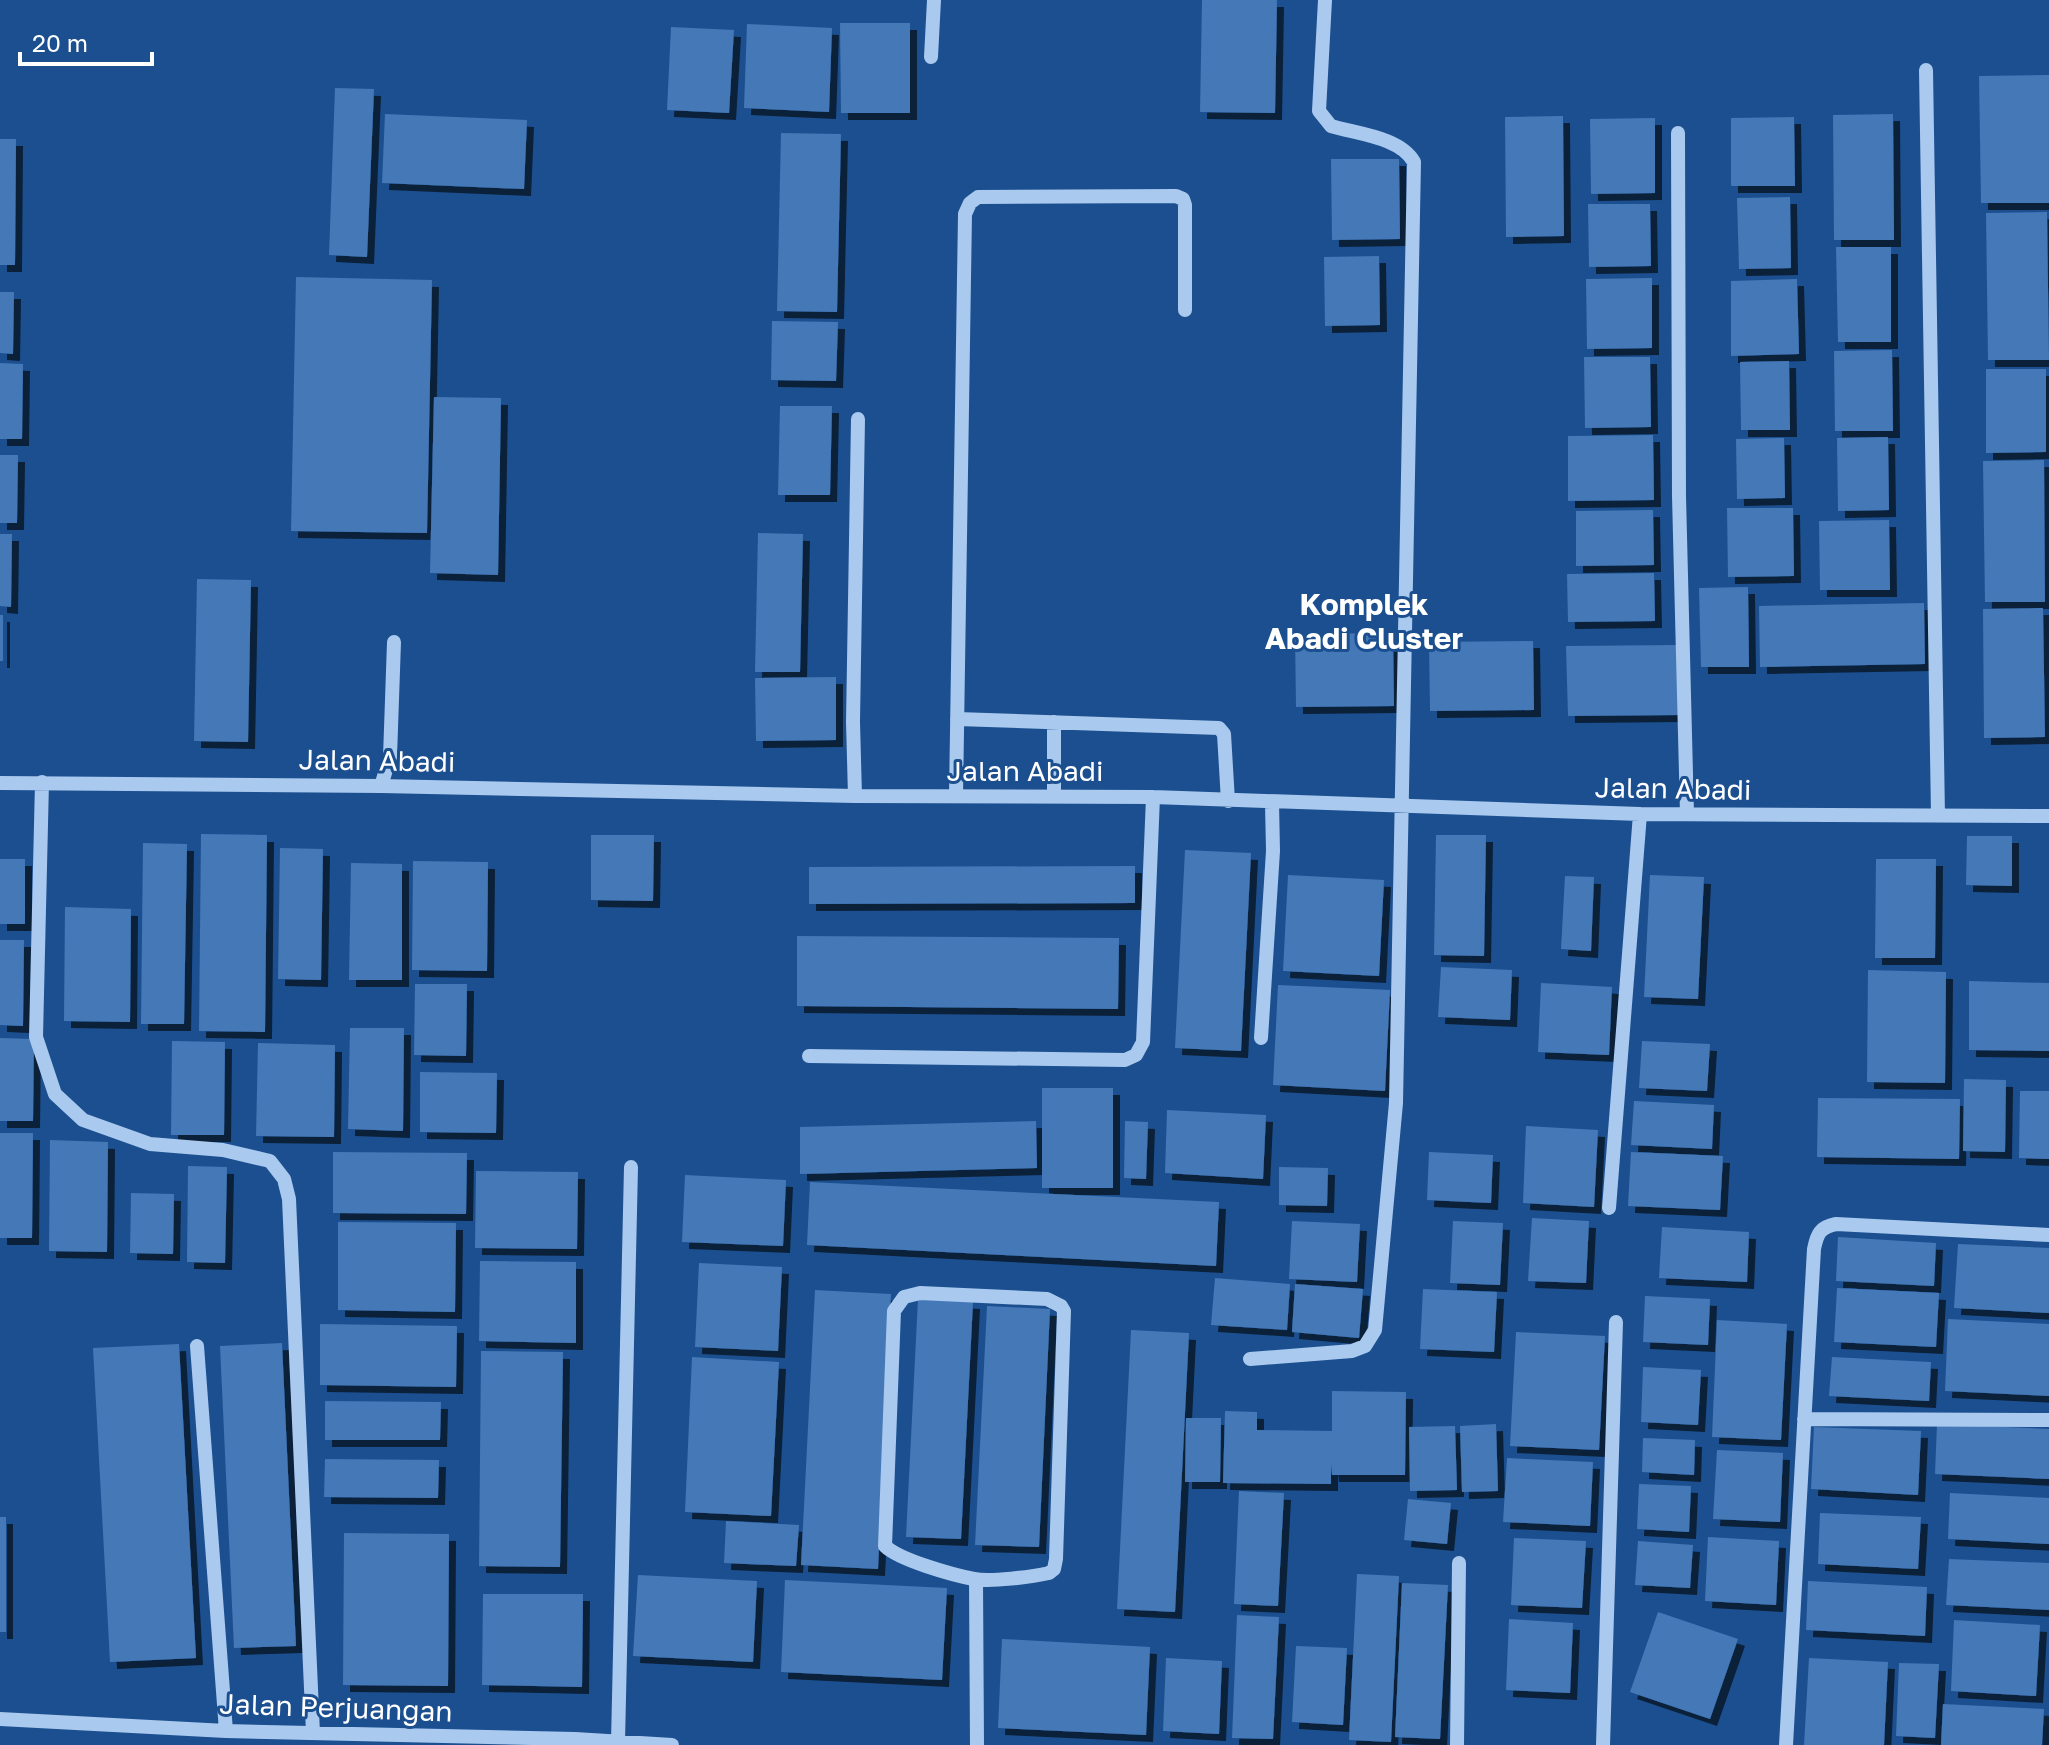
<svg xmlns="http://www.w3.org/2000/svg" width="2049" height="1745" viewBox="0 0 2049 1745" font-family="'Golos Text',sans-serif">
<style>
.building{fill:#4478b7;filter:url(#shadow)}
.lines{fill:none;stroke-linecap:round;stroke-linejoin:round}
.minor{stroke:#a9c9ee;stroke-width:14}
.labels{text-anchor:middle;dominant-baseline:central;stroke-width:6;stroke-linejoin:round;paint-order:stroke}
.street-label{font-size:28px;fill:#fff;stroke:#1b4f8f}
.neighbourhood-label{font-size:30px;font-weight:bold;fill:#fff;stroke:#1b4f8f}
</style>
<defs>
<filter id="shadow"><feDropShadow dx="7" dy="7" stdDeviation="0" flood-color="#0009"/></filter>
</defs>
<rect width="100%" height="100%" fill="#1b4f8f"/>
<path class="building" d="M1202,0H1277L1275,113L1200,112Z
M840,23H910V113H841Z
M747,24L832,28L829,112L744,108Z
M671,27L734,30L729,113L667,110Z
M2049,75V203H1981L1979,76Z
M335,88L374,89L367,257L329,255Z
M385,114L527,120L524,189L382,183Z
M1893,114L1894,240H1834L1833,115Z
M1563,116L1564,236L1506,237L1505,117Z
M1794,117L1795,186H1731V118Z
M1655,118V193L1591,194L1590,119Z
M781,133L841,134L837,312L777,311Z
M0,139H16L15,265H0Z
M1331,159H1399L1400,239L1332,240Z
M1790,197L1791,268L1739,269L1737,198Z
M1588,204H1650L1651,266L1589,267Z
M2047,212L2049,360H1988L1986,213Z
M1836,247H1891V342H1838Z
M1379,256L1380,325L1325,326L1324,257Z
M296,277L432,280L427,533L291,531Z
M1652,278V348L1587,349L1586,279Z
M1797,279L1799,354L1731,356V281Z
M0,292H14L13,354L0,353Z
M772,321L838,322L836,381L771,380Z
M1892,350L1893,431H1835L1834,351Z
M1584,357H1650L1651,427L1585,428Z
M1789,361L1790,430H1741L1740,362Z
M0,363L23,364L22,439H0Z
M1986,369H2046V452L1986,453Z
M434,397L501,398L498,575L430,573Z
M780,406H832L830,495H778Z
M1653,435L1654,500L1568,501V436Z
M1888,437L1889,510L1838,511L1837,438Z
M1784,438L1785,498L1737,499L1736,439Z
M0,455H18L17,523H0Z
M2044,460L2045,602H1985L1983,461Z
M1727,508H1793L1794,576L1728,577Z
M1653,510L1654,565L1576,566V511Z
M1889,520L1890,590H1820L1819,521Z
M758,533L803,534L800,672H755Z
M0,534H12L11,607L0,606Z
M1654,573L1655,621L1568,622L1567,574Z
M197,579L251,580L248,742L194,741Z
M1748,587L1749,667H1701L1699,588Z
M1924,603L1925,664L1760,667L1759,606Z
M2043,608L2045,737L1984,738L1983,609Z
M0,615H3V661H0Z
M1393,633L1394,706L1296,707L1295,634Z
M1533,641L1534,710L1430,711L1429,642Z
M1678,645L1679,715L1568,716L1566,646Z
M836,677V740L756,741L755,678Z
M201,834L267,835L265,1032L199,1031Z
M591,835H654L653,901L591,900Z
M1436,835H1486L1484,956L1434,955Z
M1967,836H2012V886L1966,885Z
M143,843L187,844L184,1024H141Z
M280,848L323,849L321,980L278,979Z
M1185,850L1251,853L1241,1051L1175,1048Z
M0,859H25V924H0Z
M1876,859H1936L1935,958H1875Z
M413,861L488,862L487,971L412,970Z
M351,863L402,864V980H349Z
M1135,866V903L809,904V867Z
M1288,875L1384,880L1379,976L1283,971Z
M1650,875L1704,877L1698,999L1644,997Z
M1565,876L1594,877L1591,951L1561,949Z
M65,907L131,909L130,1022L64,1021Z
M797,936L1119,938L1118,1009L797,1006Z
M0,940H24L23,1026L0,1025Z
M1441,967L1512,970L1510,1020L1438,1017Z
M1868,970L1946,972L1945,1083L1867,1082Z
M1969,981L2049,983V1051L1969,1050Z
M1541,983L1612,987L1609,1055L1538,1052Z
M415,984H467L466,1056L414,1055Z
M1278,985L1390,990L1385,1091L1273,1085Z
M350,1028H404L403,1131L348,1129Z
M0,1038L34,1039L33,1121H0Z
M172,1041L225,1042L224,1135H171Z
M1642,1041L1710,1044L1707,1091L1639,1088Z
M258,1043L335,1045L334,1137L256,1136Z
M420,1072L497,1073L496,1133L420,1132Z
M1964,1079L2006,1080L2005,1152L1963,1151Z
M1042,1088H1113V1188H1042Z
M2020,1091H2049V1159L2019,1158Z
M1818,1098L1960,1099L1959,1159L1817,1157Z
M1634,1101L1714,1105L1712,1149L1631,1145Z
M1167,1110L1266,1115L1263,1179L1165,1173Z
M1036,1121L1037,1168L800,1174V1127Z
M1125,1121L1148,1122L1146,1179L1124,1178Z
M1526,1126L1598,1130L1594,1207L1523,1203Z
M0,1133H33L32,1238H0Z
M50,1140L108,1142L107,1252L49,1251Z
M333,1152L467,1153L466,1214L333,1213Z
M1429,1152L1493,1155L1491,1203L1427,1200Z
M1631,1152L1723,1156L1720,1210L1628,1206Z
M188,1166L227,1167L225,1263L187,1262Z
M1279,1167L1328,1168L1327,1206L1279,1205Z
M476,1171L578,1172L577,1249L475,1248Z
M685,1175L786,1180L783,1246L682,1242Z
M810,1182L1219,1202L1216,1266L807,1245Z
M131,1193L174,1194L173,1254L130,1253Z
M1532,1218L1589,1221L1586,1283L1528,1281Z
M1292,1221L1360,1224L1357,1282L1289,1279Z
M1453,1221L1503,1223L1500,1285L1450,1283Z
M338,1222L456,1223L455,1312L338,1310Z
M1662,1227L1749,1232L1747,1282L1659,1278Z
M1838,1237L1936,1243L1934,1286L1836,1281Z
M1958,1244L2049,1248V1313L1954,1308Z
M480,1261L576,1262V1343L479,1341Z
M699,1263L782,1267L778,1351L695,1347Z
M1215,1278L1290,1284L1287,1330L1211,1325Z
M1295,1284L1363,1289L1359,1338L1292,1332Z
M1837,1288L1939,1293L1936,1347L1834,1342Z
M1423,1289L1497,1292L1494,1352L1420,1349Z
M815,1290L891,1294L878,1569L801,1565Z
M1645,1296L1710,1299L1708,1345L1643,1342Z
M918,1299L973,1302L961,1539L906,1537Z
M987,1306L1050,1309L1039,1547L975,1545Z
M1948,1319L2049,1324V1396L1945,1391Z
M1717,1320L1787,1324L1781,1440L1712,1437Z
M320,1324L457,1326L456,1387L320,1385Z
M1131,1330L1189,1333L1175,1612L1117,1609Z
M1516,1332L1605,1336L1599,1450L1510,1446Z
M282,1343L296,1646L234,1648L220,1346Z
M179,1344L196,1658L110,1662L93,1348Z
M481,1351L563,1352L560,1567L479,1566Z
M692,1357L779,1362L771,1516L685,1512Z
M1832,1357L1931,1362L1929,1401L1829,1396Z
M1643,1367L1701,1370L1698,1425L1641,1422Z
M1332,1391L1406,1392L1405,1475H1332L1331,1464V1484L1223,1483L1225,1411L1257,1412V1430L1332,1431Z
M325,1401L441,1402L440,1440H325Z
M1186,1418H1221L1220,1482H1185Z
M1496,1424L1498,1491L1462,1492L1460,1426Z
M1937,1424L2049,1429V1479L1935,1474Z
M1455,1426L1457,1490L1410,1491L1409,1427Z
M1814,1427L1921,1431L1918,1495L1811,1489Z
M1643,1438L1695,1440L1694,1475L1642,1472Z
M1717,1450L1783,1453L1780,1522L1713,1519Z
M1507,1458L1593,1462L1590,1526L1503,1522Z
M325,1459L439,1460L438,1498L324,1497Z
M1639,1484L1691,1486L1689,1532L1637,1529Z
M1239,1491L1284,1493L1278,1606L1234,1604Z
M1950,1493L2049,1498V1544L1948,1539Z
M1408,1499L1451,1503L1447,1544L1404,1540Z
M1820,1513L1921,1517L1918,1569L1818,1564Z
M0,1517H6V1632H0Z
M726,1521L799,1525L796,1566L724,1563Z
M344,1533L449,1534L448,1686L343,1685Z
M1708,1537L1779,1541L1776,1605L1705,1601Z
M1514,1538L1586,1541L1582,1608L1511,1605Z
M1638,1541L1693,1545L1690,1588L1635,1585Z
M1949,1559L2049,1563V1610L1946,1605Z
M1357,1574L1399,1576L1391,1742L1349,1740Z
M638,1575L757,1581L753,1662L633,1656Z
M785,1580L947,1588L942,1680L781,1672Z
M1808,1581L1927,1587L1925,1636L1806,1630Z
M1402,1583L1448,1585L1440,1739L1395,1737Z
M483,1594H583L582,1687L482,1685Z
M1658,1612L1738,1639L1710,1719L1630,1692Z
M1237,1615L1279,1617L1273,1739L1232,1738Z
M1509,1619L1573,1623L1570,1693L1506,1690Z
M1954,1620L2040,1625L2036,1696L1951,1691Z
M1002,1639L1150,1647L1146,1735L998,1728Z
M1296,1646L1347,1648L1343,1725L1292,1722Z
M1166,1658L1222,1661L1219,1734L1163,1731Z
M1809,1658L1888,1662L1884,1745H1804Z
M1899,1663L1939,1664L1935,1738L1896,1736Z
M1943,1704L2044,1709L2042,1745H1941Z"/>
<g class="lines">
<path class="minor" d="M931,57L934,0
M1926,70L1938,816
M1678,133L1679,496L1687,814
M957,719L1219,728L1224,734L1228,801
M42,782L36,1037L55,1094L83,1120L150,1144L223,1150L270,1161L284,1179L289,1199L313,1733
M0,783L381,786L855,796L1153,797L1640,814L2049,816
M381,786L390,757L394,642
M855,796L853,722L858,419
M956,796L965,214L970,203L978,197L1176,196L1183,199L1185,205V310
M1054,796V722
M1261,1038L1273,851L1272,803
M809,1056L1125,1060L1136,1055L1143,1042L1153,797
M1609,1208L1640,814
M920,1293L1047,1299L1061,1306L1064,1311L1056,1559L1054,1569L1049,1573C1031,1577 991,1582 974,1579C953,1575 899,1560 885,1546L894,1311L904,1297Z
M197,1346L226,1731
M1250,1359L1352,1351L1365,1346L1375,1330L1396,1103L1414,162C1400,137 1357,134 1331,126L1319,111L1325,0
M1804,1419L2049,1420
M976,1580L977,1745
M0,1719L226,1731L575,1739L672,1745
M618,1742L631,1167
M1457,1745L1459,1563
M1603,1745L1616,1322
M1786,1745L1814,1249C1817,1234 1820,1227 1836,1224L2049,1235"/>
</g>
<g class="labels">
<g class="street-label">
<text transform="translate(377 760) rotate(1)">Jalan Abadi</text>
<text x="1025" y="770">Jalan Abadi</text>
<text transform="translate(1673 788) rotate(1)">Jalan Abadi</text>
<text transform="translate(336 1707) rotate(2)">Jalan Perjuangan</text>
</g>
<g class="neighbourhood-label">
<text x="1364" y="604">Komplek<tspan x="1364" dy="34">Abadi Cluster</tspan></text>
</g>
</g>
<path d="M20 52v12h132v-12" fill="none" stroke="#ffffff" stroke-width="4"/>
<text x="32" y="52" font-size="24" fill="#ffffff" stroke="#1b4f8f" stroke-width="6" paint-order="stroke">20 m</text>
</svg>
